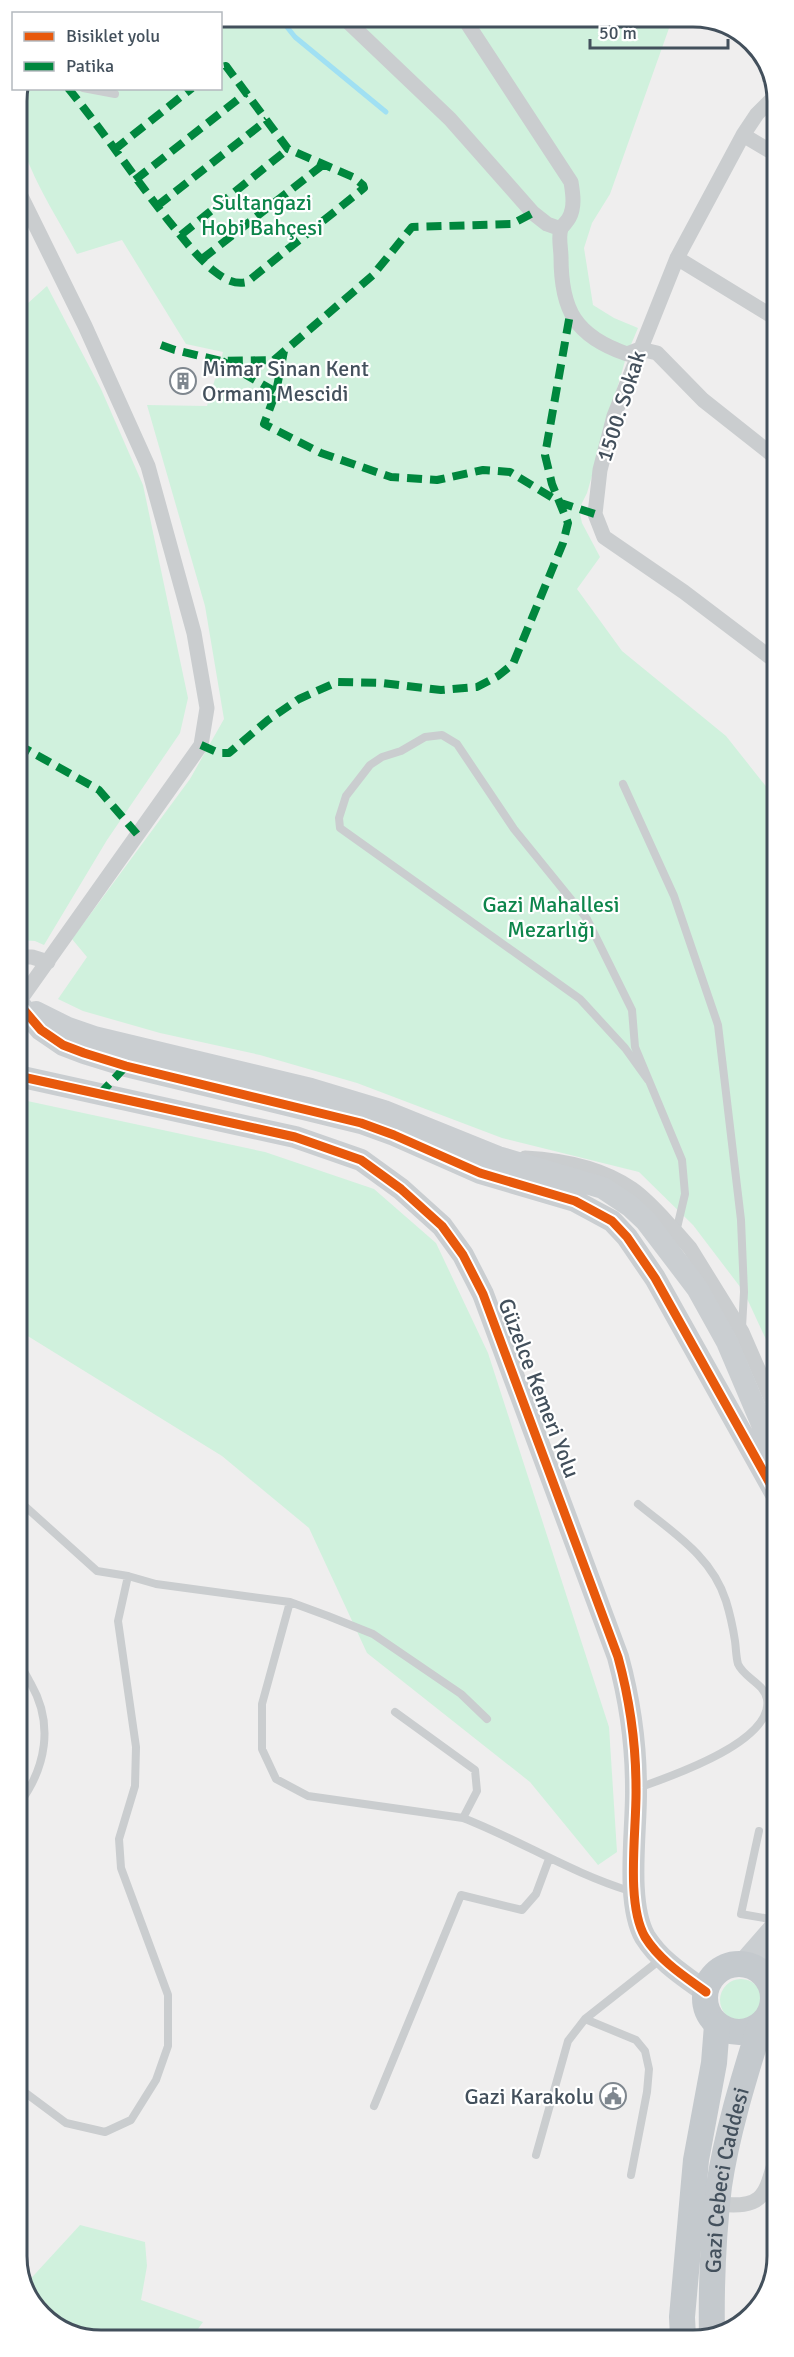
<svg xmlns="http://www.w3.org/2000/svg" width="794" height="2357" viewBox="0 0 794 2357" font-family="Signika,sans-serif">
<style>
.green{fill:#d0f1dd}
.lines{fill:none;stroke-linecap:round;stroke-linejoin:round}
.stream{stroke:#a0e0f3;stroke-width:5}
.lane{stroke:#cacdcf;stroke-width:8}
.street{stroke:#cacdcf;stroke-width:15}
.secondary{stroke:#caced1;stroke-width:22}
.primary{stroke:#c4c9cd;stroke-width:26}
.quiet{stroke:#00873e;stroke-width:8;stroke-dasharray:15 8;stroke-linecap:butt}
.cycleway-casing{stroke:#fff;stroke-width:13}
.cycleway{stroke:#e8590c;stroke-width:9}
.labels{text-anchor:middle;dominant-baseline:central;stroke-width:4.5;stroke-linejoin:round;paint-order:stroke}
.park-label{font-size:22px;fill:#0d854b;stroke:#fff}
.poi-label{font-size:22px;fill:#43505c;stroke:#fff;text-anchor:start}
.street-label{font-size:22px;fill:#43505c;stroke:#fff}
.rim{fill:none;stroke:#43505c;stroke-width:3}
</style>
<rect width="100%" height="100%" fill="#efeeee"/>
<path class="green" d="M221,17H673L610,194L592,223L584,248L593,305L614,318L638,328L627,354L587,493L579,509L582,523L600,557L577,589L622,651L726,736L776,799V1361L744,1292L693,1225L639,1172L502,1138L357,1083L260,1055L160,1033L83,1011L58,999L87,957L72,939L190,779L224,719L205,606L147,405L207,406L223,352L186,344L122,240L77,254C56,214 0,134 20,88H220Z
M47,286L101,389L143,485L188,698L180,733L107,840L44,945L35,941L18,940L17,313Z
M18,1099L265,1152L374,1189L436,1243L488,1353L609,1727L617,1852L598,1865L530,1782L367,1653L309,1528L222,1456L18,1330Z
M720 2000a21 21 0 1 1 42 0a21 21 0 1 1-42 0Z
M80,2225L145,2242L147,2266L141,2300L203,2322L190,2340H95L46,2320L24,2286Z"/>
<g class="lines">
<path class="stream" d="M279,17L295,37L386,112"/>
<path class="lane" d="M83,88L115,94
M623,784L674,896L718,1025L741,1220L744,1292L742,1327
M648,1080L625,1048L580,999L340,828L339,818L346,796L370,765L382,757L401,751L425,737L442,735L457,744L514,829L587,919L632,1010L635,1047L682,1160L685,1194L676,1232
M18,1500L97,1571L128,1576L156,1584L290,1602L328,1616L373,1634L461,1694L487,1719
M290,1602L262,1704V1749L276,1779L308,1796L463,1818C520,1840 571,1873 630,1891
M19,1664C24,1670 27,1677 31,1684C54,1724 46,1768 19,1804
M395,1712L475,1770L477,1791L463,1818
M638,1788C669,1777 774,1742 767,1699C764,1683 744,1678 738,1664C736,1657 736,1648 735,1641C733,1628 730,1614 726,1601C712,1556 672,1532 638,1504
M759,1831L741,1914L776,1920
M585,2019L636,2040L645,2051L649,2069L647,2092L631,2175
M19,2088L66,2123L105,2132L131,2120L156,2080L168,2046V1995L121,1868L119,1839L135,1786L136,1747L118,1621L128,1576
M374,2106L461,1895L522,1910L536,1894L549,1859
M536,2155L568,2041L585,2019L661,1959"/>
<path class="street" d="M343,17L450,119L533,213L547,224L561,229
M463,17L571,182C573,194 575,207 569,218C567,222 562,226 561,229C558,236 561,249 561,257C561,310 575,336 627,354L640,349L657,353L703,400L775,457
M775,96L757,114L743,135L677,258L614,416L600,470L595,514L604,537L684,592L775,661
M743,135L775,154
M17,188L85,326L148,466L194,633L207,708L201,745L18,1003
M677,258L775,318
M18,957H32L48,962
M525,1158C561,1160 602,1168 632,1189C649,1201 662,1217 676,1232
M670,1251L676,1232L690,1248L742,1332L776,1410
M718,2204C766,2209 765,2194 777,2154"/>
<path class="secondary" d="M18,1003L41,1030L63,1045L84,1053L126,1066L361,1123L394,1135L480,1173L575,1201L612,1221L627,1237L655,1278L777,1496
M36,1012L68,1028L94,1037L311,1089L384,1111L498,1157L603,1188L630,1206L646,1221L697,1288L727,1342L776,1457
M18,1076L295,1137L361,1160L401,1189L442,1226L463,1255L483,1294L618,1657C630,1701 636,1743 636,1788C637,1828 625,1902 645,1937C660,1961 684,1976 706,1992
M743,1964L777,1925
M770,1983L777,1942"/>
<g class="primary">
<circle cx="739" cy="1998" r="34"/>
<path d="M683,2338L682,2317L696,2160L714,2063L717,2025"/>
<path id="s1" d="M712,2338C711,2288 713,2236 719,2186C727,2132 744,2078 760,2026"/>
</g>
<path class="quiet" d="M68,88C103,131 134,177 168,220C182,237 197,257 214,271C224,279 235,285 247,282L364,188L363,185L353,177L288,149L226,66L220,67
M114,150L192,88
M135,180L246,93
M157,206L267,120
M181,235L288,149
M202,259L324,164
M161,345L175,350L221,361L274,360L373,275L412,227L512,224L533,213
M284,351L276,392L264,424L321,453L391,477L437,480L483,470L510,472L561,503L595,514
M222,361L276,392
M17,744L99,790L137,834
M201,745L219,753H229L268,720L299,699L337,682L382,683L441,690L477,687L498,676L513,664L563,543L568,523L552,484L545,455L570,314
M99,1095L126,1066"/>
<defs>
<path id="cycleway" d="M18,1003L41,1030L63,1045L84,1053L126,1066L361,1123L394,1135L480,1173L575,1201L612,1221L627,1237L655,1278L777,1496
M18,1076L295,1137L361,1160L401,1189L442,1226L463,1255L483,1294L618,1657C630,1701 636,1743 636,1788C637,1828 625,1902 645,1937C660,1961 684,1976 706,1992"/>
</defs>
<use href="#cycleway" class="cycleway-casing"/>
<use href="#cycleway" class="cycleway"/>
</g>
<defs>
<symbol id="building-ring" viewBox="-11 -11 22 22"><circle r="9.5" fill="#fff" stroke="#7f878f" stroke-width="1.5"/><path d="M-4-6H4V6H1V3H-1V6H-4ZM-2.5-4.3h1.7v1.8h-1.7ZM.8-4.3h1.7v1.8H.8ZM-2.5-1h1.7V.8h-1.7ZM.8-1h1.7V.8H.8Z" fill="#7f878f"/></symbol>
<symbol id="civic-ring" viewBox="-11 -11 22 22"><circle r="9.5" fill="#fff" stroke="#7f878f" stroke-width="1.5"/><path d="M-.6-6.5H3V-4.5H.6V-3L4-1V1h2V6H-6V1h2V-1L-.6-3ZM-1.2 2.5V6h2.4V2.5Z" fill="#7f878f"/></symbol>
</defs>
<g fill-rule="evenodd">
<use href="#building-ring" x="168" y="366" width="30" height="30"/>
<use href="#civic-ring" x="598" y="2081" width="30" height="30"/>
</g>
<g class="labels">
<g class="park-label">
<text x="262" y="202">Sultangazi<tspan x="262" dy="25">Hobi Bahçesi</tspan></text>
<text x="551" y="904">Gazi Mahallesi<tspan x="551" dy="25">Mezarlığı</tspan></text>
</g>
<g class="poi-label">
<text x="202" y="368">Mimar Sinan Kent<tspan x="202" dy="25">Ormanı Mescidi</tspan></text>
<text x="594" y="2096" text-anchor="end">Gazi Karakolu</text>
</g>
<g class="street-label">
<text transform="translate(621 406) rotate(-72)">1500. Sokak</text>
<text transform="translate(539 1388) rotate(69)">Güzelce Kemeri Yolu</text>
<text stroke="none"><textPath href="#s1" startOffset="159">Gazi Cebeci Caddesi</textPath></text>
</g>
</g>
<path d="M0 0H794V2357H0ZM101 27H693A74 74 0 0 1 767 101V2256A74 74 0 0 1 693 2330H101A74 74 0 0 1 27 2256V101A74 74 0 0 1 101 27Z" fill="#fff" fill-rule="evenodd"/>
<path class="rim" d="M101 27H693A74 74 0 0 1 767 101V2256A74 74 0 0 1 693 2330H101A74 74 0 0 1 27 2256V101A74 74 0 0 1 101 27Z"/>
<rect x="12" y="12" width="210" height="78" fill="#ffffff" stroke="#b4b9be" stroke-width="1.5"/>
<rect x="24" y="32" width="30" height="9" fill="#e8590c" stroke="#b4b9be" stroke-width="1.5"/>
<text x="66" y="42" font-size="18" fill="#43505c">Bisiklet yolu</text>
<rect x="24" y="62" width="30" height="9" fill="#00873e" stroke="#b4b9be" stroke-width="1.5"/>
<text x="66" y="72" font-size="18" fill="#43505c">Patika</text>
<path d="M590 39v9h138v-9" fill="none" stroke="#43505c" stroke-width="3"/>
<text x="599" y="39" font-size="18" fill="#43505c" stroke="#ffffff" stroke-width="4.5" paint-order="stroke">50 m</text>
</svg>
